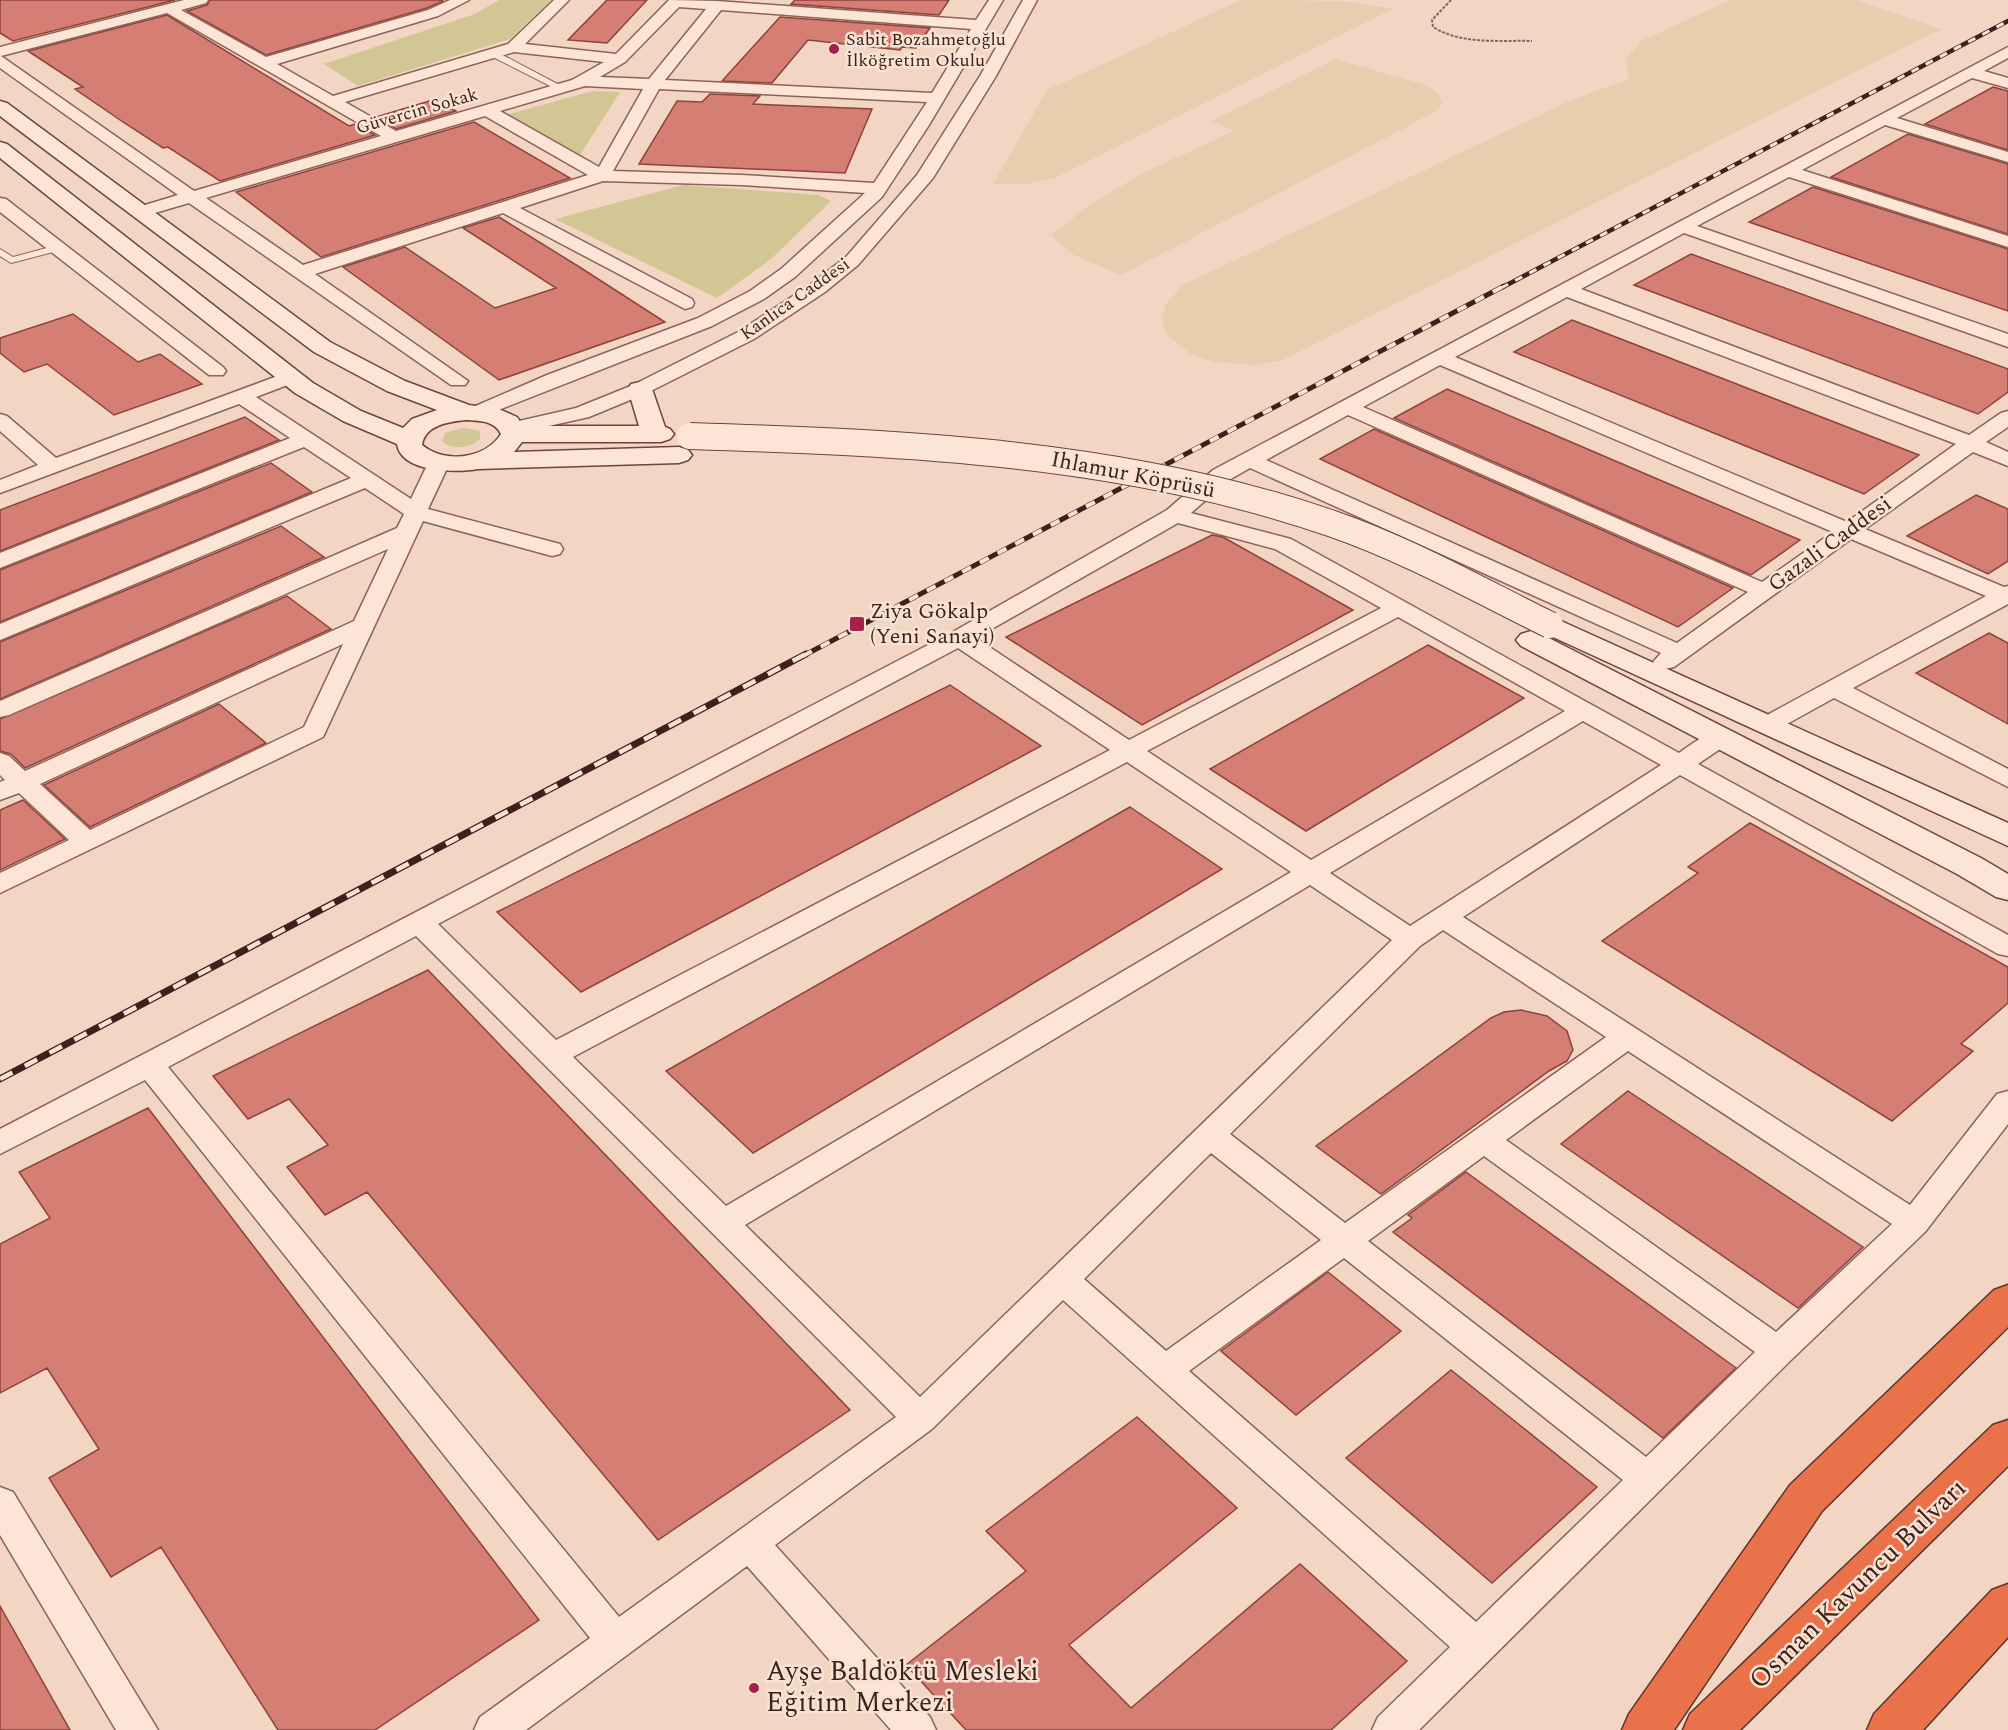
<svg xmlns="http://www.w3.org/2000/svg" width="2008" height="1730" viewBox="0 0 2008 1730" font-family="Spectral,serif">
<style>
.farmland{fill:#e9cdae}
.green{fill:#d1c694}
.building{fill:#d47e74;stroke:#8f423a;stroke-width:1.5}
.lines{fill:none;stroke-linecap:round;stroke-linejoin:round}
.lane-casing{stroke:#8e6357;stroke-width:2}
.street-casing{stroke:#8e6357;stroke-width:3}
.secondary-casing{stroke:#70443a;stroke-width:3}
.highway-casing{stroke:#5b332c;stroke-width:3}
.path{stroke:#8e6357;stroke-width:2;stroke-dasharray:3 1.5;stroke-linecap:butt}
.lane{fill:#fce5d6;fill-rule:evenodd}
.street{fill:#fce5d6;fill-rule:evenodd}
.secondary{fill:#fce5d6;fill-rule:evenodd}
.highway{fill:#e9724a;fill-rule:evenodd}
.rail-far2-casing{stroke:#3c221d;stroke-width:4.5}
.rail-far1-casing{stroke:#3c221d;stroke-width:5}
.rail-casing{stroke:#3c221d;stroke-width:7}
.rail-far2{stroke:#f9e2d2;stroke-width:3;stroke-dasharray:8;stroke-linecap:butt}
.rail-far1{stroke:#f9e2d2;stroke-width:4;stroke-dasharray:10;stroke-linecap:butt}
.rail{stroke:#f9e2d2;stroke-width:4.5;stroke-dasharray:14;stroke-linecap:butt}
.secondary-bridge-casing{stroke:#70443a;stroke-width:28;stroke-linecap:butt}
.secondary-bridge{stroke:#fce5d6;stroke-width:26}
.poi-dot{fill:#a3214a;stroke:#f9e2d2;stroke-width:2}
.labels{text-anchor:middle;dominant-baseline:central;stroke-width:5;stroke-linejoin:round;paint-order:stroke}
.far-poi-label{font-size:18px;fill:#3c221d;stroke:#f9e2d2;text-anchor:start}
.far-street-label{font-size:18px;fill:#3c221d;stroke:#f9e2d2}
.street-label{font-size:22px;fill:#3c221d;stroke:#f9e2d2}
.poi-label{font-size:22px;fill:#3c221d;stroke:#f9e2d2;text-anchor:start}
.near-street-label{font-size:27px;fill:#3c221d;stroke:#f9e2d2}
.near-poi-label{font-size:27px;fill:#3c221d;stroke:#f9e2d2;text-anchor:start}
</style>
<rect width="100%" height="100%" fill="#f2d5c2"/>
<path class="farmland" d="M1241,0L1343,1L1393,9L1055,178L1027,184H993L1047,90Z
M1730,0H1855L1941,29L1283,360L1258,365L1214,362L1190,354L1166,334L1162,319L1166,304L1183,285L1574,99L1629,79L1626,59L1641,41Z
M1335,59L1423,84L1437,92L1442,101L1441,105L1433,113L1121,275L1072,254L1051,235L1091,204L1141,174L1234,131L1212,121Z"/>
<path class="green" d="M499,0H551L510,39L358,86L324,64L475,14Z
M593,91L620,92L580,155L509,114Z
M683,185L819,195L831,201L771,259L717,298L555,219Z
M463,428L480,431V439C470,448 452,451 442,441L445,433Z"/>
<path class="building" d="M0,0H175L13,41L0,33Z
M210,0H442L443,1L427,8L266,55L187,11L207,5Z
M607,0H647L607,43L568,40Z
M795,0H949L939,15L791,4Z
M167,15L349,126L355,124L375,135L220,181L168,147L163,148L123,122L75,89L83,87L28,51Z
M780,17L930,28L916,48L902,47L900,50L808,40L772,83L722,81Z
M1993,87L2008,91V150L1925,124Z
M710,94L760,96L753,104L872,109L845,173L639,164L677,101L702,102Z
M436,99L456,111L396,129L376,117Z
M474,122L570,178L321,257L236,192Z
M1908,134L2008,164V234L1831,177Z
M1813,187L2008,249V311L1749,222Z
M499,217L581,268L665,322L499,380L343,267L405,247L495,308L556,288L463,228Z
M1691,254L2008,369V392L1978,414L1634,285Z
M73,314L138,362L160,354L202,384L114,415L47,364L24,372L0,353V338Z
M1572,320L1919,455L1864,494L1514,352Z
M1447,389L1800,540L1751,575L1394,418Z
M245,417L279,440L0,551V510Z
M1374,429L1733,588L1678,627L1320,459Z
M271,463L312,492L0,622V570Z
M1976,495L2008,509V561L1988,574L1907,536Z
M281,526L324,557L0,699V642Z
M1212,535L1223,537L1353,610L1142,725L1006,637Z
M287,596L331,629L25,768L11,754L0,751V719Z
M1989,633L2008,643V724L1916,673Z
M1428,645L1524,698L1306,831L1210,769Z
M950,685L1041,746L581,992L497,912Z
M219,704L266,743L90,827L44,785Z
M23,800L65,839L0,870V810Z
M1130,807L1222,869L753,1153L666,1071Z
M1750,823L2008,967V1003L1961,1044L1973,1051L1892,1121L1602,941L1698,873L1688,867Z
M428,970L850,1410L658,1540L367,1192L325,1215L287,1167L328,1145L289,1099L248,1119L213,1076Z
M1521,1010L1547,1016L1567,1031L1573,1050L1567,1061L1549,1071L1381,1194L1316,1146L1491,1018L1504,1012Z
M1628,1091L1863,1247L1798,1308L1561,1144Z
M148,1108L539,1620L375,1730H278L161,1547L111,1577L49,1478L99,1449L47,1368L0,1393V1244L50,1218L19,1172Z
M1466,1172L1736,1368L1663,1438L1393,1232L1412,1218L1408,1215Z
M1328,1272L1401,1331L1296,1415L1221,1351Z
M1451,1370L1597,1487L1492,1583L1346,1458Z
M1137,1417L1237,1508L1069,1645L1131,1708L1300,1564L1407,1661L1331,1730H966L906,1665L1026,1571L986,1531Z
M0,1606L70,1730H0Z"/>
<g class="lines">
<defs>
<path id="lane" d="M489,51H495L567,89L560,91L489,55Z
M58,245L61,246V250L11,263L0,256V249L13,257Z"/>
<path id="street" d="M184,0H208L206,3L181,10L266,57L428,10L450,0H469L438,16L277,64L333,96L508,44L554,0H569L525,44L616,54L669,0L717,1L976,20L989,0H1003L929,125L882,197L795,277L764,299L712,326L478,418L471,416L468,412L471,408L547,375L698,318L750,291L781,269L865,193L742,185L603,181L520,208L692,299L694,303L692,307L685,309L503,213L315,274L468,381L465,385H451L189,203L141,217L135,216L132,212L135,208L178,195L0,68V47ZM679,7L706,9L649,79L600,77L625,62ZM721,10L971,29L932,93L665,80ZM167,13L381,136L194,191L1,56ZM514,52L604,62L572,80L396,131L345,102ZM585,86L643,89L599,167L500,111ZM659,89L927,102L874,183L742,175L613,171ZM485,116L588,175L303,265L206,198Z
M1023,0H1037L996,76L933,178L858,265L825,292L754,339L647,393L589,417L513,434L506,432L503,428L506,424L576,408L633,385L740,331L811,284L846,257L917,175L980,76Z
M2008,47V58L1984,71L2008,78V88L1972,78L1897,118L2008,152V162L1885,125L1802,170L2008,236V247L1789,177L1697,226L2008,334V347L1684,233L1581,289L1969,435L2001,413L2008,411V427L1986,442L2008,452V466L1973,452L1865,529L2004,587L2008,586V604L1853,688L2008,769V787L1834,698L1776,730L1767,732L1758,730L1755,725L1758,720L1986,596L1851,539L1674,667L1665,669L1656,667L1653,662L1661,653L1250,468L1229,480L1191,513L1291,539L1679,753C1694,743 1710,728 1729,733L1733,738L1729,743L1698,764L2008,935V956L1998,954L1680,775L1463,917L1910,1205L1997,1094L2008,1091V1124L1925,1232L1790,1361L1419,1730H1372L1378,1717L1450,1647L1063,1300L932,1429L775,1545L930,1717L936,1730H891L747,1566L526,1730H474L480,1717L590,1638L145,1080L0,1154V1129L951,633L1167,510L1213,470ZM1567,297L1956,444L1847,522L1455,357ZM1440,365L1833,532L1762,582L1363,407ZM1348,415L1748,592L1677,643L1266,460ZM1178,523L1275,549L1381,608L1129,740L976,638ZM1398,617L1565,711L1311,860L1147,751ZM958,648L1110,750L556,1040L438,924ZM1583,721L1661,765L1410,926L1330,873ZM1127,762L1291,872L726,1206L573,1057ZM1310,885L1392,940L920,1397L745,1225ZM1443,930L1606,1037L1345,1223L1230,1134L1420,946ZM416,936L896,1417L619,1617L168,1067ZM1628,1051L1892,1224L1776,1332L1506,1140ZM1211,1153L1321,1240L1166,1351L1084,1279ZM1484,1156L1755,1352L1646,1457L1368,1241ZM1344,1258L1623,1480L1476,1622L1189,1371Z
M0,198L6,199L223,367L226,371L223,375H209L0,212Z
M291,371L298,373L301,377L298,381L256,397L411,499L431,457H447L450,462L428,509L560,544L563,549L560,554L552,556L423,521L323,737L0,893V873L69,840L19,793L0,800V782L5,780L0,775V753L9,756L25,771L354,621L388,549L9,715L0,717V701L397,528L404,514L365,488L0,640V624L351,478L304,447L0,568V553L290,438L239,404L0,493V480L38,465L0,431V414L7,416L56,458ZM343,644L304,727L90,830L40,784Z
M0,1487L13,1492L158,1730H116L0,1535Z"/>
<path id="secondary" d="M0,101L7,103L330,342L405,381L469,405L499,409L517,417L523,426H639L628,389L631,384L640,382L649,384L652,389L665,427L670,429L674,434L670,439L661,442H522L514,452L679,447L688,450L692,455L688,460L679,463L478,469C457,473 401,473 397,444L343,421L295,393L0,158V142L7,144L313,383L361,411L403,428L412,419L437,410L387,391L314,352L0,116ZM465,420C479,421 494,420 501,434C485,459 445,464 422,445C425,425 448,422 465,420Z
M1550,616L2008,823V846L1540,631L1536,625L1540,619Z
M1531,631L1541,634L1981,858L2008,874V900L1996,897L1957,874L1521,646L1516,640L1521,634Z"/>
<path id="highway" d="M2008,1285V1327L1822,1511L1674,1730H1622L1629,1714L1790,1485L1994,1290Z
M2008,1420V1466L1740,1730H1683L1690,1714L1993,1425Z
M2008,1584V1637L1923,1730H1867L1874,1714L1992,1590Z"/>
</defs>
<use href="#lane" class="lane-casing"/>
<use href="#street" class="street-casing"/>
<use href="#secondary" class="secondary-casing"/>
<use href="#highway" class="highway-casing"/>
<path class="path" d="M1451,0L1432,20L1433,27C1462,45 1499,40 1532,41"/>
<use href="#lane" class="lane"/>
<use href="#street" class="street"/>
<use href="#secondary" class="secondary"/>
<use href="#highway" class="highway"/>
<defs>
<path id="rail-far2" d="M1501,288L2008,21"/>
<path id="rail-far1" d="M803,656L1504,286"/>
<path id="rail" d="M0,1079L806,654"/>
</defs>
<use href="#rail-far2" class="rail-far2-casing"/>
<use href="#rail-far1" class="rail-far1-casing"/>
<use href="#rail" class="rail-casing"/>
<use href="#rail-far2" class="rail-far2"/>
<use href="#rail-far1" class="rail-far1"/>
<use href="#rail" class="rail"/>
<defs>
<path id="secondary-bridge" d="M690,436C907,443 1126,452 1333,524C1408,550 1479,590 1550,625"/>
</defs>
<use href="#secondary-bridge" class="secondary-bridge-casing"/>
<use href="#secondary-bridge" class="secondary-bridge"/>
</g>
<g class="poi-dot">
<circle cx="834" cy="49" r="6"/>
<rect x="849" y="616" width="16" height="16" rx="3"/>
<circle cx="754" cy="1688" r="6"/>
</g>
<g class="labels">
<g class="far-poi-label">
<text x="846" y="39">Sabit Bozahmetoğlu<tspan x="846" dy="21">İlköğretim Okulu</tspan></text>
</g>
<g class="far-street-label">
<text transform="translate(417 111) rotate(-16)">Güvercin Sokak</text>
<text transform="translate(795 299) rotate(-35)">Kanlıca Caddesi</text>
</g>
<g class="street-label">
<text transform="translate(1133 475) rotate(11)">Ihlamur Köprüsü</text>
<text transform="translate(1830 544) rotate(-36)">Gazali Caddesi</text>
</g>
<g class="poi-label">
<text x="870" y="611">Ziya Gökalp<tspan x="870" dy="25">(Yeni Sanayi)</tspan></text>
</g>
<g class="near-street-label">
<text transform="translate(1858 1584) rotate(-44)">Osman Kavuncu Bulvarı</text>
</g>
<g class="near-poi-label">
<text x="766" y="1672">Ayşe Baldöktü Mesleki<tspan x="766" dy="31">Eğitim Merkezi</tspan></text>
</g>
</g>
</svg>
